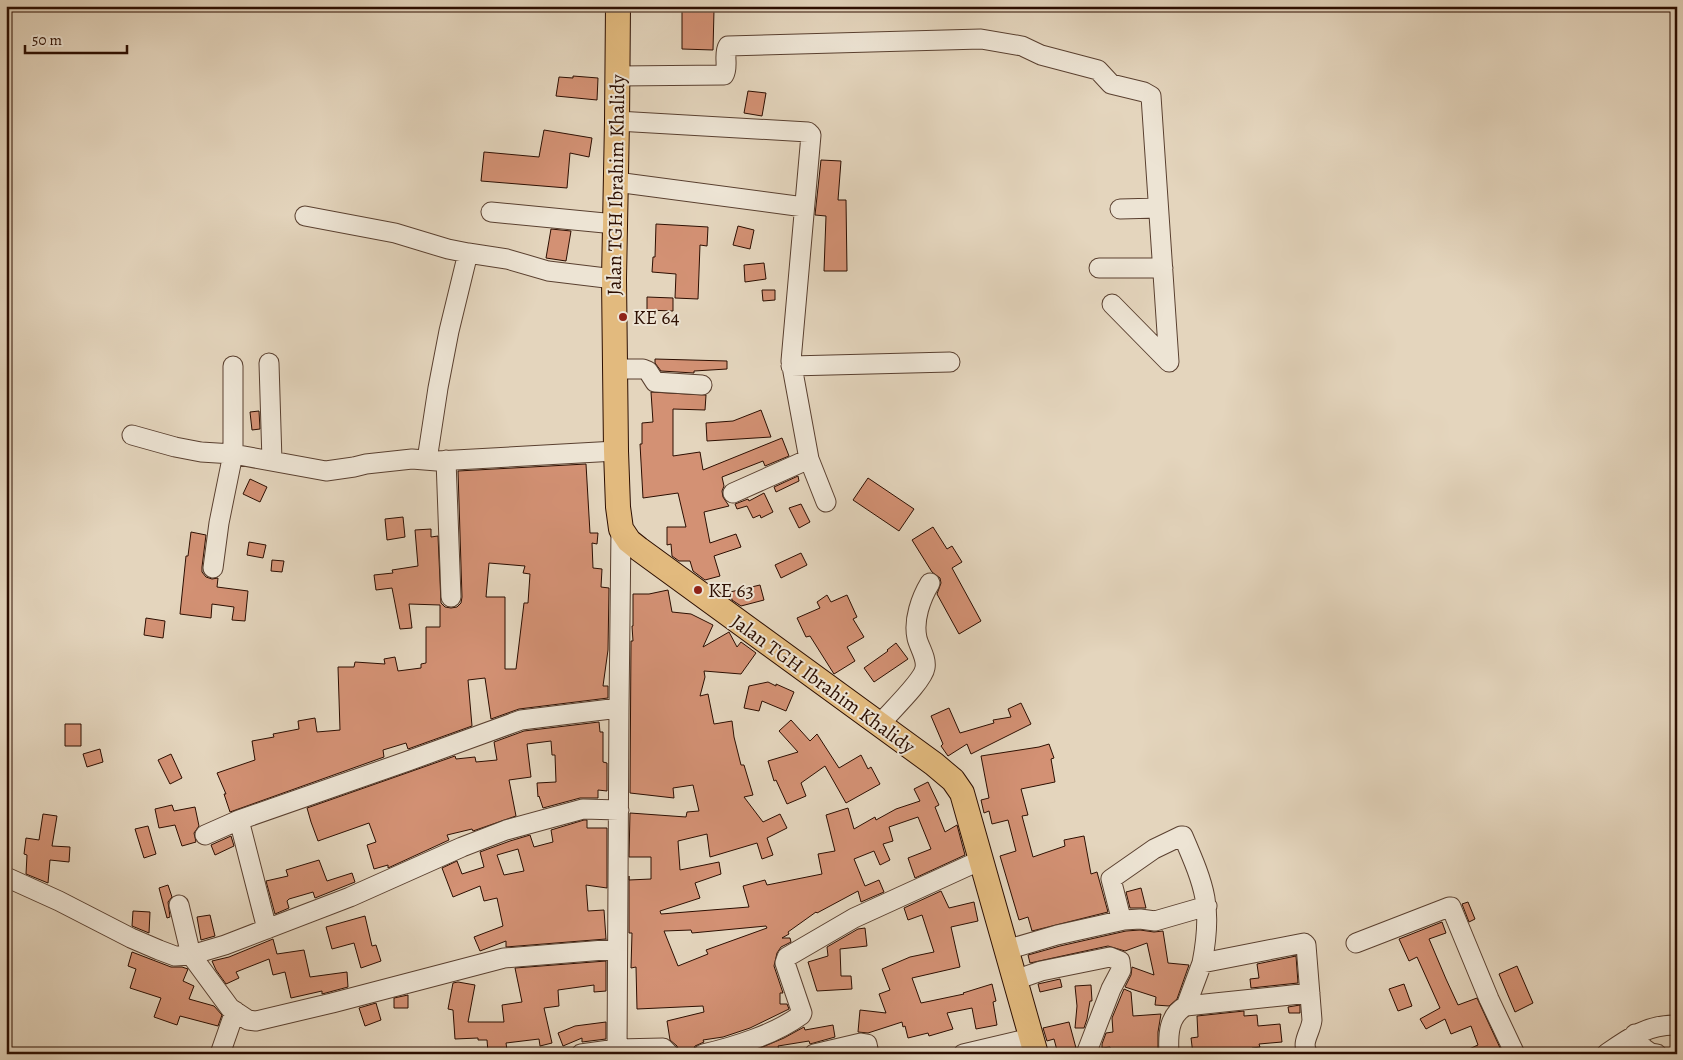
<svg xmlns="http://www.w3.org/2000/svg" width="1683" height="1060" viewBox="0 0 1683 1060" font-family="Alegreya,serif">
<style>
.building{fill:#d39174;stroke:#2c0e01;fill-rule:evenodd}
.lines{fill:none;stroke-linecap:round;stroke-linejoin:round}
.minor-casing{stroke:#5a4030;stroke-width:21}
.major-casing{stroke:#2c0e01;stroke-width:26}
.minor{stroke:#ede4d4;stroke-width:19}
.major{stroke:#e2ba7e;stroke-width:24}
.poi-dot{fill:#8f2418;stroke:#ede4d4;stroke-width:2}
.labels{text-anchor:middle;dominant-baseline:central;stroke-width:4;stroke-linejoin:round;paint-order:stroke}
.street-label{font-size:20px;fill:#2c0e01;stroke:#ede4d4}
.poi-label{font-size:20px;fill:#2c0e01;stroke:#ede4d4;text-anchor:start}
</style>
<rect width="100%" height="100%" fill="#e4d5bd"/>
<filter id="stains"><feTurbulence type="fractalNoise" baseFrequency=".004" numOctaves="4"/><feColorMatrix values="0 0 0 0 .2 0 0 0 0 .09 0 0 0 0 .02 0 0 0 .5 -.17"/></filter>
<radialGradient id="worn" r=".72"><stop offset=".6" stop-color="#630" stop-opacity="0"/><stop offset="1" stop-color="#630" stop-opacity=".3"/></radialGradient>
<path class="building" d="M682,10H714L713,50L682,49Z
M573,76L598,78L597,100L556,96L559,77L573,78Z
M748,91L766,93L762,116L744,113Z
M544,130L592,138L589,157L570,153L567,188L481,181L484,152L539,157Z
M821,160L841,161L838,200H846L847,271H824L826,216L815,215Z
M656,224L708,227L707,246L700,245L698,299L675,298L676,274L652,272L653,257H655Z
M738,226L754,230L750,249L733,245Z
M551,229L571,231L566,261L546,258Z
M764,263L766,279L745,282L744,265Z
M762,290H775V300L763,301Z
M647,297L673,298V311L647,310Z
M655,359L727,361V369L694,371V373L661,371L655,363Z
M651,392L706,395L705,410L673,409V456L700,452L703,470L782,438L789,456L765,466L763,461L722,477L724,486L722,491L723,497L729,506L704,512L710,543L736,534L741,547L714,556L720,576L705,580L693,571L690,561H679L672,556L671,544L667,545V527H686L678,493L643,498L640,444H642V423L653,422Z
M761,410L771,437L707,441L706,423L733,421Z
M259,411L260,429L252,430L250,412Z
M586,464L590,533H598L597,544L592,543L593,568L602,569L601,587L609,588L608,650L603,686H608V698L519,709L491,719L485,678L468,680L472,726L408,749L406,743L383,750L384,757L230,812L224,794H226L217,773L255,760L252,741L274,737L273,734L299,729L298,721L315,718L317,732L340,730L338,667H354L355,662L385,664L384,659L395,657L398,671L421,668V664L426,663V627H440V605L409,604L412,628L400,629L392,588L376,590L374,575L393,573L392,570L418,566L415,530L431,529V537L438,536L441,603L445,607L451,608L457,607L461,603L462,597L458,471ZM489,563L525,566L523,573L530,574L528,603H524L516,669H505V597H486Z
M798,476L799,481L776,492L774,487Z
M868,478L914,509L899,531L853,500Z
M250,479L267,487L260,502L243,494Z
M764,493L773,512L761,518L760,515L753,518L747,506L737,509L735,504L748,499L749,501Z
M801,504L810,522L799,528L789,508Z
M403,517L405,537L387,540L385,519Z
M933,527L947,549L952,546L962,562L952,568L981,621L959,634L937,594L941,583L940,578L932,572L912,540Z
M191,532L206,535L202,567V572L206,577L212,579L218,578L217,587L248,591L245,621L232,620L234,607L212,604L211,618L180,614L186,556H188Z
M249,542L266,545L263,558L247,555Z
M801,553L807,565L781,578L775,565Z
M272,560L284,561L282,572L271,571Z
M760,585L764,600L741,606L732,600L730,592Z
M668,590L672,612L691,614L713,625L703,647L729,632L737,647L741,642L756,653L741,674L704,671L705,677L700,696L708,694L714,724L732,721L734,737L741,765H744L753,795L744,797L763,822L780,814L787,828L767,838L773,855L762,859L757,843L710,857L707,834L678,841L680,870L719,862L721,874L695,883L700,898L660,911L661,914L749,907L743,886L765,880L767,885L822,874L818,854L835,851L826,815L848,808L854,829L875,817L876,820L896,809L920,801L914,789L928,782L939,805L935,807L945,832L957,825L965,855L915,878L908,858L931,849L918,817L889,827L893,841L883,844L890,860L880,865L874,851L854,859L865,886L879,880L884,892L861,902L858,891L817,913L816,912L788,932L789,934L782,938H790L791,942L781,947L777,953L774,966L783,993H780V1004H787L789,1009L750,1028L723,1037L703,1040L704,1042L695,1046L692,1053H680L677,1046L670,1040L667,1021L704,1012L703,1006L637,1009L636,967L631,968L632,933H629V876V880L651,879V857H629L630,813L686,817L687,812L699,811L693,785L673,788L674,798L630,793L631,641H633L632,626H633V594H649ZM766,926L767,928L706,950L708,954L678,966L664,931L691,930L692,933Z
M827,595L831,602L847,595L857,617L853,619L864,637L847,647L855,661L834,674L810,636L806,637L797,618L820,608L817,602Z
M146,618L165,621L163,638L144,635Z
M896,643L908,659L874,682L864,668L888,651L887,650Z
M768,682L776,686V684L794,692L786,711L762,701L759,711L744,708L749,686Z
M1021,703L1031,724L971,754L967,744L948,756L941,746L943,744L931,716L949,708L960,733L994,723L993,720L1011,717L1008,709Z
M791,720L810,741L817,734L839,768L861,755L868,769L871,767L880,784L846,803L825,766L801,783L806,796L787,804L776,780L774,781L768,761L798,752L779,731Z
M599,722L600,732H603V762L607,763V791L598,790V798H580L543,808L539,796L538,797L537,783L556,782L555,755H552L551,741L527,744L531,777L509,780L516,816L473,831L472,829L447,835L449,840L388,868V865L374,869L367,845L376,842L369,823L318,841L311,822L307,808L455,756L456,759L475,757L476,762L497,760L494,742L524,731Z
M65,724H81V746H65Z
M1049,744L1054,758L1051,759L1055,782L1021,789L1028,815L1022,816L1033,857L1065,846L1064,840L1084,836L1091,874L1097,872L1108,912L1032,931L1028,917L1019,920L1000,856L1016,851L1008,820L992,824L989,811L984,813L981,800L989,798L981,756L1039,747Z
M100,749L103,762L87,767L83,754Z
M171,754L182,778L170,784L158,760Z
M172,805L174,811L195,807L199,826L194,833L196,842L182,846L175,825L159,828L155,809Z
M43,814L57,816L52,846L70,847L69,862L50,860L48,883L26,874L27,855L24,854L26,838L39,840Z
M584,820H587V828H607V888L586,885L588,911L604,910L606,939L506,947V941L480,951L474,937L503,926L497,898L484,901L480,886L453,897L442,868L457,861L462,874L484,867L480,852L510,841L530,835L534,847L553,842L551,830ZM518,849L524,871L504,875L497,855Z
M148,826L156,854L144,858L135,829Z
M231,836L234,846L215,855L211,845Z
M319,860L327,881L352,873L355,882L315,898L313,892L289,899L287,901L289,908L275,914L266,881L288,876L286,870Z
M168,885L172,897L168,902L170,917L167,918L159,888Z
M1141,888L1146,908H1130L1126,892Z
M941,891L949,908L974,902L978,921L951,927L960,967L912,978L921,1003L964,994L963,993L992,984L996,1001L993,1002L997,1025L976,1029L972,1008L947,1013L953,1029L929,1036L928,1033L908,1038L905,1026L903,1027L902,1022L868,1033L858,1032L860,1010L886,1013L879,994L890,990L882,969L910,957L934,952L922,915L908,920L904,908Z
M1468,902L1475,919L1469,922L1462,904Z
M133,911L150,912L149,933L132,926Z
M210,915L215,936L201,940L197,917Z
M365,916L372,946L376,945L381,961L361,968L354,943L332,949L326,927Z
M1442,922L1446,933L1429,939L1446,979L1458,1005L1477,998L1502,1052L1498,1054H1458L1478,1045L1471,1026L1451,1034L1445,1019L1426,1029L1420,1019L1440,1008L1417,957L1409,961L1399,939Z
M865,928L867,946L840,949L841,976H851L852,989L817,991L808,962L828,956L827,947L858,929Z
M1140,930L1154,932L1163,931L1168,963L1189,965L1177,999L1169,1006L1155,1005L1156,997L1125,987L1131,975L1132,967L1154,975L1147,943L1125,951L1108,946L1030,963L1028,955L1060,946L1126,931Z
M273,939L277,954L304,950L310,977L347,972L348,987L322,994V991L291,998L285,972L273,975L269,959L236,972L239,978L226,984L216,970L212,961L229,957Z
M132,952L171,967H182L188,969L183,981L194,986L189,999L214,1006L222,1015L218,1026L180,1016L177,1025L154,1017L161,998L130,988L136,969L128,966Z
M1296,956L1298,983L1251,988L1250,979L1259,978L1257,964Z
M606,961V991L594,992V985L558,990L559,1006L544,1008L552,1043L540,1046L539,1039L506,1043L507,1050L488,1052L487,1040H478V1038L455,1039L453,1010L448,1009L453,983L458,982L475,985L468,1022H504L502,1005L522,1002L515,968Z
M1517,966L1533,1003L1515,1012L1499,974Z
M1060,979L1062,987L1040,992L1038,984Z
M1404,984L1412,1006L1398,1011L1389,989Z
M1091,985L1092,1001H1090L1087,1019L1084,1028H1075L1077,1006L1075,986Z
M1124,989L1131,992L1133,1016L1161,1014L1158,1032V1054H1111L1110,1047L1102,1048V1044L1106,1033L1113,1032L1112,1018Z
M408,995V1008H394V998Z
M376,1003L381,1020L365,1026L359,1008Z
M1300,1005V1013H1289L1288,1007Z
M1244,1011V1016L1257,1015L1258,1026L1280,1024L1282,1042L1259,1044L1260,1047L1252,1048L1253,1054H1193L1191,1038L1198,1037L1197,1016Z
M606,1022V1039L582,1042V1038L563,1046L558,1033L575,1026Z
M1069,1022L1076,1048L1075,1054H1058L1054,1039L1047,1041L1043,1028Z
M833,1025L835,1037L810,1044L809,1041L778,1046L780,1054H746L784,1038L804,1027L805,1030Z"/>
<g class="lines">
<defs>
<path id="minor" d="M618,76L724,75C729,67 723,54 728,46L981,39L1022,46L1041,55L1098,70L1111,84L1144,92L1151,96L1169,362L1112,304
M617,121L808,132L811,135L791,361L809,459L733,493
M616,182L804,207
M1120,209L1158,208
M491,212L615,224
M305,216L395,233L448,249L468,253
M1099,268H1163
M269,363L272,461
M791,366L950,362
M616,369H643L648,371L655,382L702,385
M132,435L175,447L201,452L233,454V366
M809,459L826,502
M427,460L438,388L449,331L468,253L507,259L548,271L614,279
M446,460L451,597
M213,568L219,523L233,454L326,471L354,467L366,464L412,459L437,461L616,451
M879,725C889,713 923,681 925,668C927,658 919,647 917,638C913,620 921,598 930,583
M239,820L267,929
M205,835L239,820L408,761L521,720L619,708
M6,877L59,901L131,938L159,950L175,956L191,955L225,945L350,897L462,847L506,830L583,809L619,810
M179,905L191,955L230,1008L248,1020L256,1021L332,1003L504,958L617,949
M1121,918L1111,879L1154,849L1181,836H1183C1205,887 1213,907 1202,963
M1356,943L1449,907H1451L1489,999L1515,1054
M1006,950L1057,935L1124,920L1140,919L1155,921L1207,906
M1015,980L1041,971L1110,957L1120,961L1121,970L1111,989L1086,1054
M1186,1006L1202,963L1304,943L1306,945L1312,1020C1311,1032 1300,1043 1308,1054
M1635,1034C1640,1044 1644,1053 1657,1054
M220,1054L235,1011
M581,1054L617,1049L663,1048L669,1054
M617,1054L619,708L621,529
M703,1054C734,1047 775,1034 801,1015L802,1013L785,963L787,957L854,918L981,860
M814,1054L861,1043L867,1044L869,1054
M963,1054L1031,1038
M1169,1054C1168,1036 1168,1015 1186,1006L1310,993
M1606,1054C1629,1038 1648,1024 1677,1025"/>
<path id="major" d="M618,6L617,121L614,279L616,451L618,507L621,529L629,541L639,549L934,764L953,780L962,793L1036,1054"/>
</defs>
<use href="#minor" class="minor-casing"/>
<use href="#major" class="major-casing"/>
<use href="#minor" class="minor"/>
<use href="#major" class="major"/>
</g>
<g class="poi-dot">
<circle cx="623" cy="317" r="5"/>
<circle cx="698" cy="590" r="5"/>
</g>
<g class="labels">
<g class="street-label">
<text transform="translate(616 185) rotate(-89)">Jalan TGH Ibrahim Khalidy</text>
<text transform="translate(823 684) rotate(36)">Jalan TGH Ibrahim Khalidy</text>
</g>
<g class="poi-label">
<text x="633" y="317">KE 64</text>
<text x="708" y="590">KE 63</text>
</g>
</g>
<rect width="1683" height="1060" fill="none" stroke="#e4d5bd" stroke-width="25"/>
<rect x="8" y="8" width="1668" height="1045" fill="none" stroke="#2c0e01" stroke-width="2.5"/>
<rect x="12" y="12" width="1658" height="1035" fill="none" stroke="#2c0e01"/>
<path d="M25 45v8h102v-8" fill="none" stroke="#2c0e01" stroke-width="2.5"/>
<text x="32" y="45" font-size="15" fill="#2c0e01" stroke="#ede4d4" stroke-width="4" paint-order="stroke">50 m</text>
<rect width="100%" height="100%" filter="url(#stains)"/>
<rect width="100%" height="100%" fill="url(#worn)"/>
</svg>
